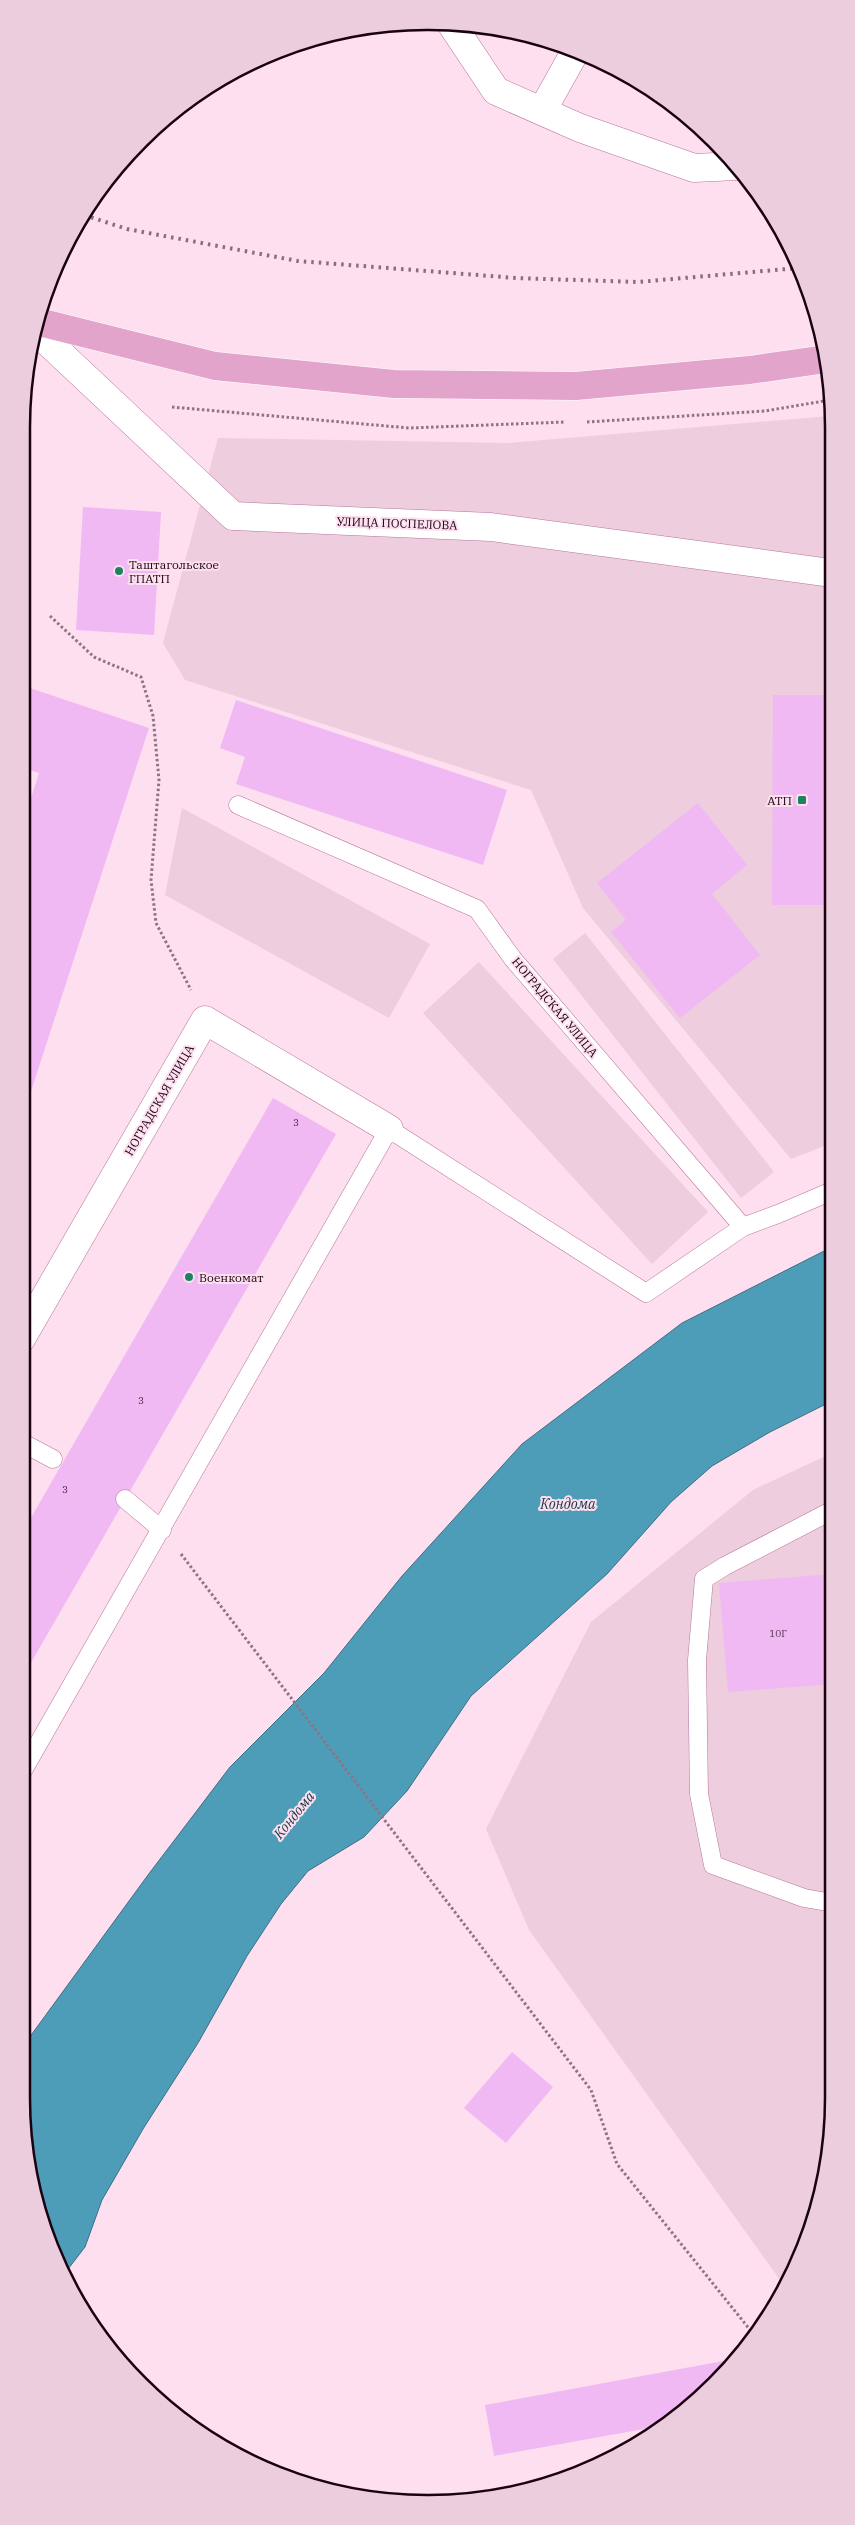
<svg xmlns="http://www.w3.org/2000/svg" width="855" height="2525" viewBox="0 0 855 2525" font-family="'IBM Plex Serif',serif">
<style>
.built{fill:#edcdde}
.water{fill:#4d9db9;stroke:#3d6f87}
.building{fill:#f0b9f4}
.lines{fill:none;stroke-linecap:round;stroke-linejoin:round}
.lane-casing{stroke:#b8749c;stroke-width:19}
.street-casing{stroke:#b8749c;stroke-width:29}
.primary-casing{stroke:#fff;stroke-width:29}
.path{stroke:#8e7483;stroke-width:3;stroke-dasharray:2.5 2.5;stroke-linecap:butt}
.lane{stroke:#fff;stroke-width:18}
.street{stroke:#fff;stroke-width:28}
.primary{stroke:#e2a4ca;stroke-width:28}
.rail{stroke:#886e7d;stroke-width:4;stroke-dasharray:2.5 5;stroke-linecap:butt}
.poi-dot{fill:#1b845f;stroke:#fddfef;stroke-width:2}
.labels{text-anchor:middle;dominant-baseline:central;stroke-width:4;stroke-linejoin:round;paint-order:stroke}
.number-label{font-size:10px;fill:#4f304a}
.street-label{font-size:12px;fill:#190311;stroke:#fddfef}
.poi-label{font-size:12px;fill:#190311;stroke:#fddfef;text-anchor:start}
.water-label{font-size:14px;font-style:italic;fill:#153a47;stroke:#fddfef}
.rim{fill:none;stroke:#190311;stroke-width:2.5}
</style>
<rect width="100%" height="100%" fill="#fddfef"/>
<path class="built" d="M830,416L832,1143L791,1159L583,908L531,790L185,680L163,643L218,438L507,443Z
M182,808L430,944L389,1018L165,895Z
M585,933L774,1172L741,1198L553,959Z
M479,962L708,1212L652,1264L423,1013Z
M832,1453L834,2097L820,2202L783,2284L529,1930L486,1829L591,1622L753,1490Z"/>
<path class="water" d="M832,1247V1401L770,1432L712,1466L671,1502L607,1574L471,1696L407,1791L364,1837L308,1871L281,1904L247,1956L198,2043L143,2129L102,2200L85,2247L65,2273L52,2253L29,2176L21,2098V2049L148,1875L230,1767L324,1673L402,1576L522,1444L682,1323Z"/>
<path class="building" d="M83,507L161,512L154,635L76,630Z
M21,685L149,728L22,1119L21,829L39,773L21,767Z
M773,695H831V905H772Z
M236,700L507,790L483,865L236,784L245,757L220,748Z
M698,803L747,865L712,894L760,955L680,1018L611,932L626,920L597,883Z
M273,1098L336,1134L21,1680V1535Z
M833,1574V1684L728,1692L719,1583Z
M512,2052L553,2087L506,2143L464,2108Z
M734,2359V2361L715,2385L666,2425L494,2456L485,2405Z"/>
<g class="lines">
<defs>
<path id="lane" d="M238,805L477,909L513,959L743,1227L778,1214L832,1191
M21,1442L53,1459
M125,1499L162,1530
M833,1510L725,1566L704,1579L697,1660L699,1794L713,1865L804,1898L833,1903
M21,1774L389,1129L646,1293L743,1227"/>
<path id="street" d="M450,22L496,91L580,128L694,168L737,166
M542,111L575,52
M34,329L233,516L491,527L831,573
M21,1339L205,1020L389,1129"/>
<path id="primary" d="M35,321L215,366L394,384L576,386L750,370L826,359"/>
</defs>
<use href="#lane" class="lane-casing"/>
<use href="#street" class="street-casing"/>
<use href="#primary" class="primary-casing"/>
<path class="path" d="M172,407L409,428L565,422
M587,422L765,411L830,400
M50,616L94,657L141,677L153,716L159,780L151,880L156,923L191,990
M181,1554L591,2090L617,2164L755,2336"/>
<use href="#lane" class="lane"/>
<use href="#street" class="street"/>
<use href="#primary" class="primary"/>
<path class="rail" d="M84,215L127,229L298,261L516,278L638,282L798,268"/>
</g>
<g class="poi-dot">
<circle cx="119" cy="571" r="5"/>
<rect x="797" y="795" width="10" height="10" rx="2.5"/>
<circle cx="189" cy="1277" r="5"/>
</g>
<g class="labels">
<g class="number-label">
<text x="296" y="1122">3</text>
<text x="141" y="1400">3</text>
<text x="65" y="1489">3</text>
<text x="778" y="1633">10Г</text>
</g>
<g class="street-label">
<text transform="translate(397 523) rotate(2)">УЛИЦА ПОСПЕЛОВА</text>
<text transform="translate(555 1007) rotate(50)">НОГРАДСКАЯ УЛИЦА</text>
<text transform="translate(159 1100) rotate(-60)">НОГРАДСКАЯ УЛИЦА</text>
</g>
<g class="poi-label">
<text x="129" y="564">Таштагольское<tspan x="129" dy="14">ГПАТП</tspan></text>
<text x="792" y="800" text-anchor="end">АТП</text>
<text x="199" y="1277">Военкомат</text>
</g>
<g class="water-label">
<text x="568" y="1504">Кондома</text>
<text transform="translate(294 1815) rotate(-51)">Кондома</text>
</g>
</g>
<path d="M0 0H855V2525H0ZM427 30H428A397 397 0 0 1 825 427V2098A397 397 0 0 1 428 2495H427A397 397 0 0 1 30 2098V427A397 397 0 0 1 427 30Z" fill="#ebcddd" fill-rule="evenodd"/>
<path class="rim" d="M427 30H428A397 397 0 0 1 825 427V2098A397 397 0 0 1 428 2495H427A397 397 0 0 1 30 2098V427A397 397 0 0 1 427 30Z"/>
</svg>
